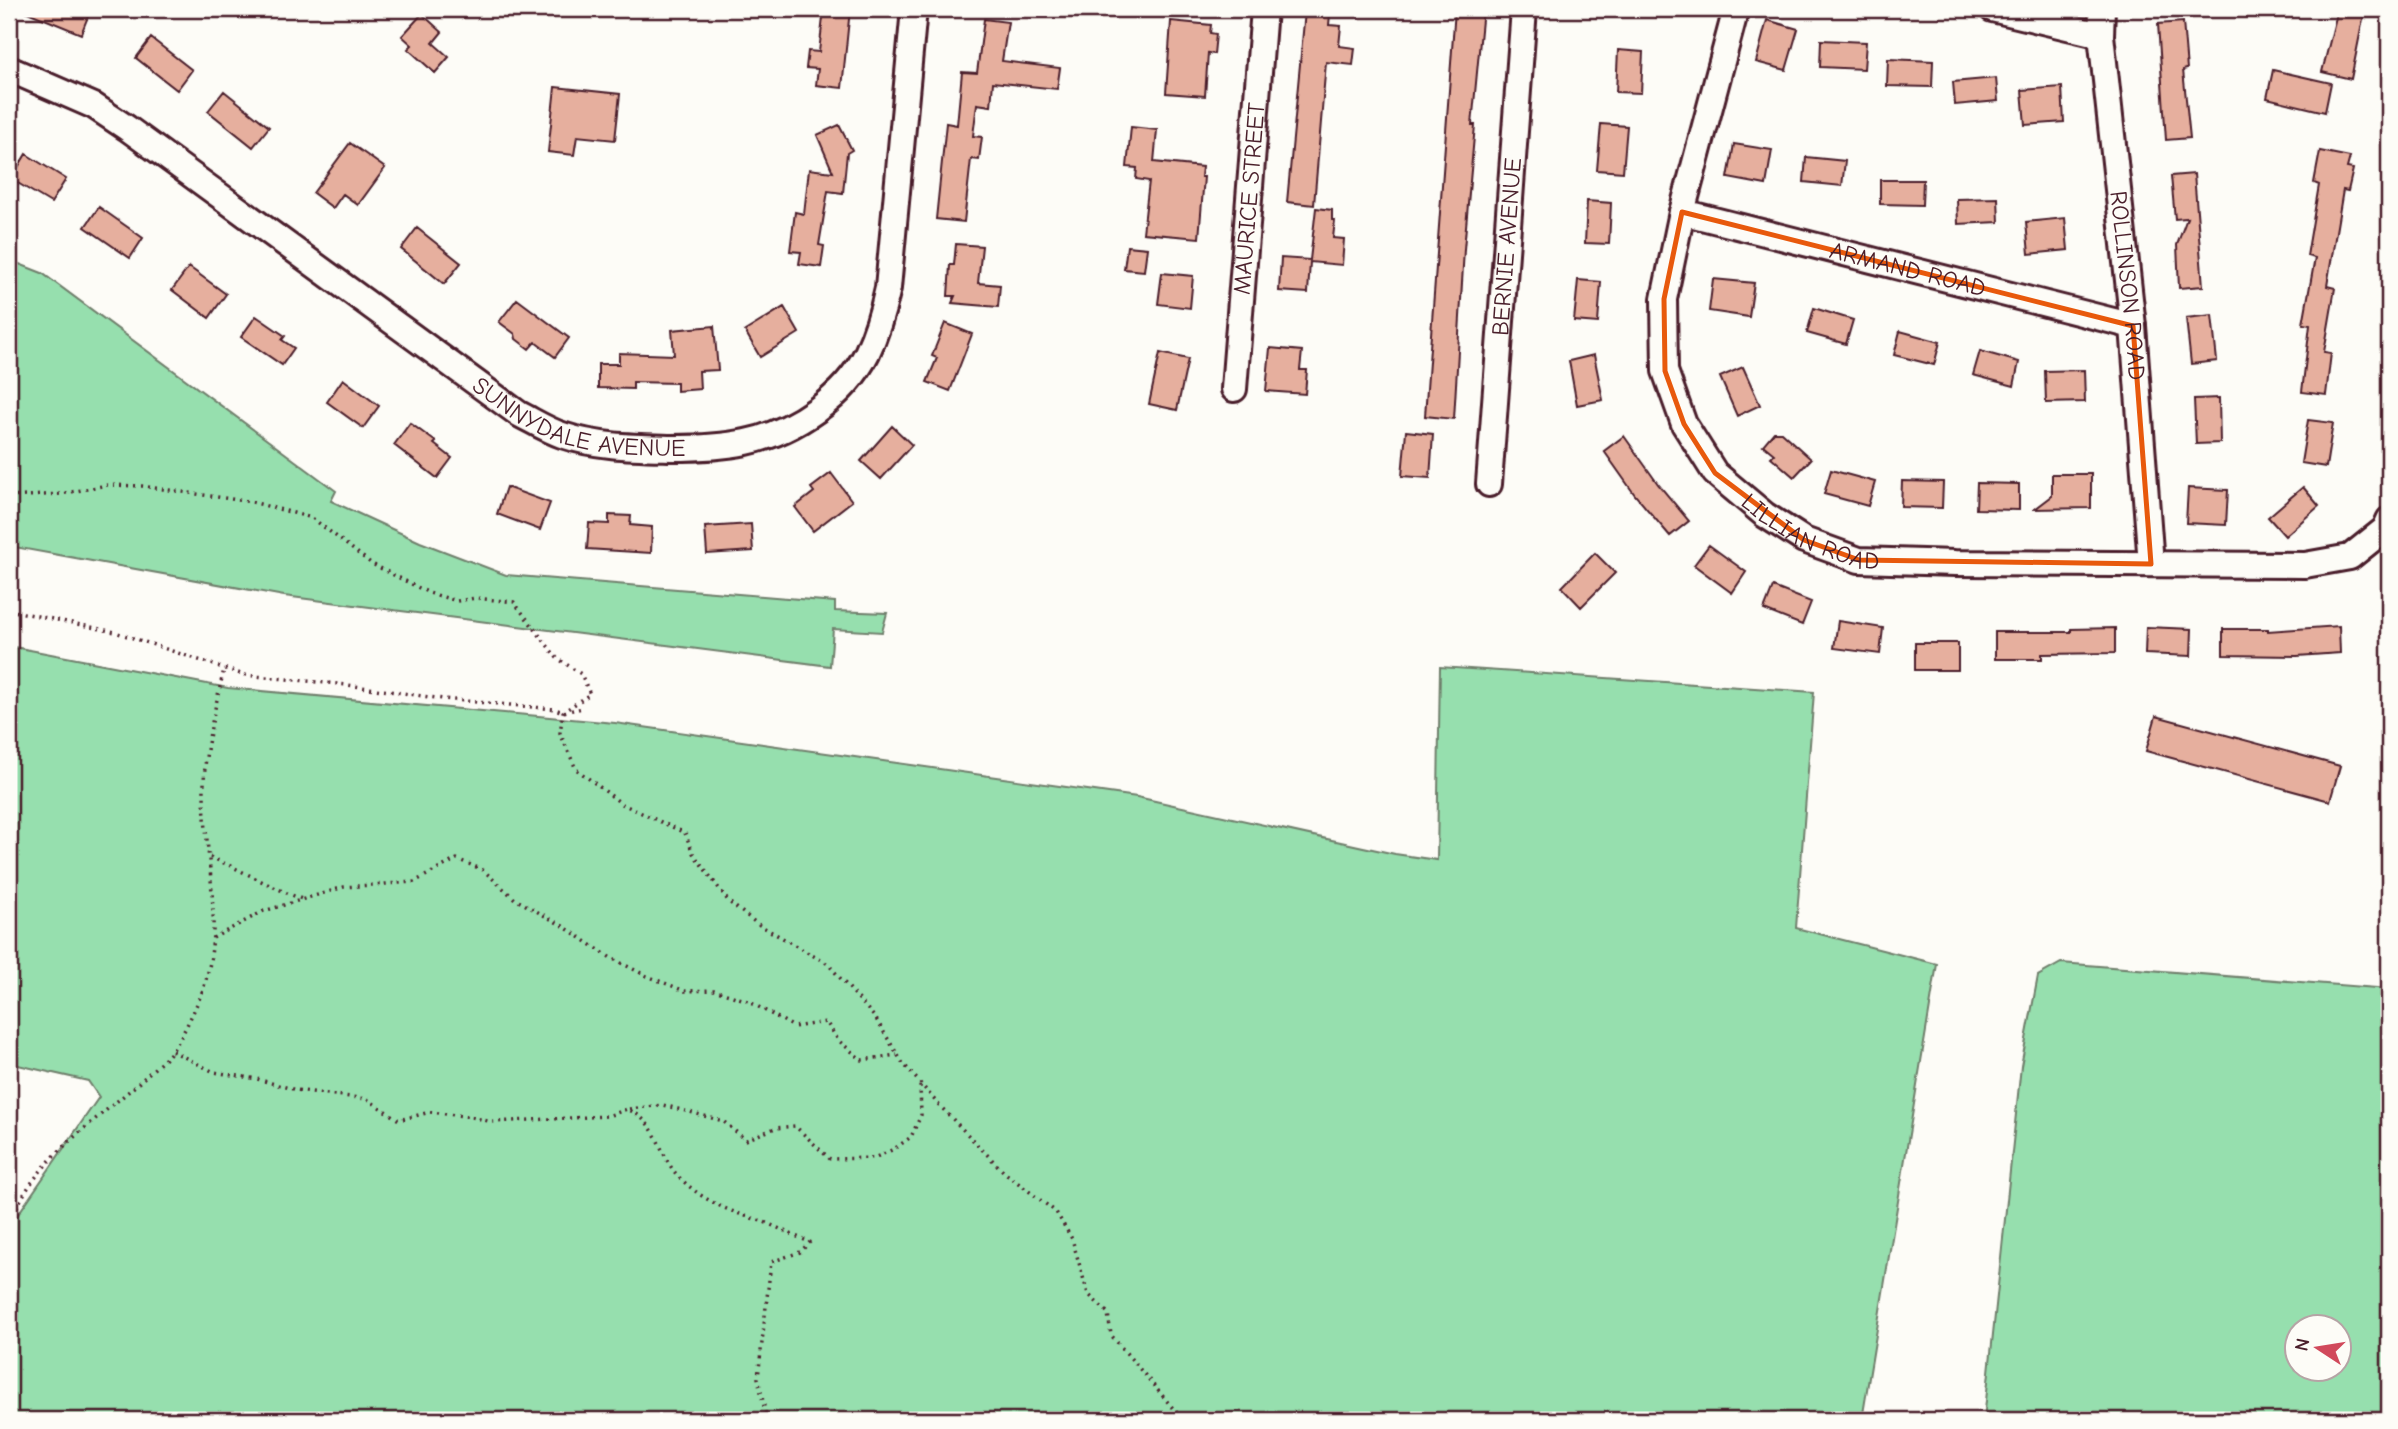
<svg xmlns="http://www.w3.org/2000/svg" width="2398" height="1429" viewBox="0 0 2398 1429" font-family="'Comic Neue',sans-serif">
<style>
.green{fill:#96dfae;stroke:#707f6c;stroke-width:2;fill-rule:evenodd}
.building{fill:#e6af9e;stroke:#4a1f2b;stroke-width:2}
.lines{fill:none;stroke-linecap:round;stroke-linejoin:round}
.minor-casing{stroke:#4a1f2b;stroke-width:30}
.path{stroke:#4a1f2b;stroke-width:3.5;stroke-dasharray:2 5;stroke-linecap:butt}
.minor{stroke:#fdfcf7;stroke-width:24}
.marked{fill:none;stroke:#e8590c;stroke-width:5;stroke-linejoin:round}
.labels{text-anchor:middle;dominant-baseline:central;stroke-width:5;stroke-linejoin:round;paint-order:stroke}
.street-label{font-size:24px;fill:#4a1f2b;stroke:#fdfcf7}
</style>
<rect width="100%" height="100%" fill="#fdfcf7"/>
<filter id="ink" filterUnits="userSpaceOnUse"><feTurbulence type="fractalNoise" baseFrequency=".0143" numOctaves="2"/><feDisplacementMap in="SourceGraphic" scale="14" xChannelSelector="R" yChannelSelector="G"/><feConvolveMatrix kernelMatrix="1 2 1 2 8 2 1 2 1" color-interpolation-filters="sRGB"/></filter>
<g filter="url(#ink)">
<path class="green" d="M9,260L42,273L336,491L331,501L420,542L506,575L835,602V611L887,613L882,632L833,629L830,666L284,596L9,546Z
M9,646L228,688L615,723L1137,797L1395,854L1437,860L1440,667L1814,692L1796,928L1937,964L1862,1420H9V1242L12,1223L99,1097L88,1081L9,1063Z
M2061,963L2389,989V1420H1984L2021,1066L2038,976ZM2296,1328H2338V1370H2296Z"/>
<path class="building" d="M20,9H91L81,34Z
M824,9H850L842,88L816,85L818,69L806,68L808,51L819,52Z
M1455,9H1483L1472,125H1475L1464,249L1454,419L1425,416Z
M2338,9H2365L2351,79L2322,72Z
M1305,11L1330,14L1329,25L1341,26L1339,46L1355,48L1353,65L1326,62L1314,205L1287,202Z
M422,14L442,32L433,43L449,57L435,73L408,49L412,45L402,36Z
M984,19L1008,22L1002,61L1060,68L1057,89L993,82L991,106L977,104L973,136L982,137L979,160L971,159L964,222L936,219L946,123L957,125L962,72L977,73Z
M1767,20L1798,29L1786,70L1756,62Z
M1171,21L1211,25L1210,33L1216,34L1214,54L1208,53L1205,96L1166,93Z
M2183,22L2187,69L2183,70L2190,138L2166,140L2158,24Z
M151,38L192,70L177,90L136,58Z
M1821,40L1866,42L1864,69L1820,67Z
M1618,50L1643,52L1641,93L1616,92Z
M1888,59L1933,61L1932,87L1887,86Z
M2273,70L2331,83L2325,112L2267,98Z
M1996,78L1998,101L1955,105L1953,82Z
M555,87L620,94L615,140L577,136L574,155L548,152Z
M2062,87L2064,122L2025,125L2022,90Z
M224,91L269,127L253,147L208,111Z
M1601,124L1627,126L1623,172L1597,170Z
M839,125L852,150L847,153L843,193L828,191L819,245L824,246L821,267L799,264L801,252L790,251L795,212L804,214L809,169L833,172L817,135Z
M1131,127L1157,130L1154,162L1202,167L1201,177H1204L1199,238L1143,233L1149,181L1136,179L1137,168L1127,167Z
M350,143L385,168L358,205L343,194L333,208L313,193Z
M1734,144L1772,150L1766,185L1728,178Z
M2320,151L2350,157L2347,168L2353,169L2348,191L2343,190L2327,286L2335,288L2324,352L2331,353L2326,395L2302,392L2310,325L2303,324L2315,258L2307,256L2319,185L2314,183Z
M26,154L66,179L51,203L11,179Z
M1806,157L1845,161L1842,186L1804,182Z
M2194,174L2203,286L2179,288L2177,245L2187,218L2175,219L2171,176Z
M1880,180H1923L1922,205L1880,204Z
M1998,198L1999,222L1958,224L1957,199Z
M1587,201L1611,203L1609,244L1585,243Z
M99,207L143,238L130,258L85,227Z
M1316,208L1332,210V220H1335L1333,238L1344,239L1342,265L1310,262L1308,293L1279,291L1281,258L1310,260Z
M2065,218L2068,250L2029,254L2026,222Z
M417,228L461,263L444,284L401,249Z
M956,244L982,246L978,283L1000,285L998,307L952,303L955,296H948L950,265H954Z
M1127,246L1147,248L1144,271L1124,269Z
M189,267L226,294L209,318L172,290Z
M1162,273L1193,276L1190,308L1158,304Z
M1713,279L1754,283L1749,317L1709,311Z
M1578,280L1601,282L1598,323L1574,321Z
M517,299L569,338L555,357L535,342L529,349L516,339L515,334L499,322Z
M784,307L799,333L760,357L745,331Z
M1814,308L1853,320L1846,344L1807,333Z
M2212,315L2217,361L2191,364L2186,318Z
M256,316L285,336L282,340L294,348L282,365L241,337Z
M945,323L972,334L950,391L927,382L937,358L932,356Z
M714,326L718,370L699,371L700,389L677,391V383L633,382V389L598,388V364H619V353L674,355L672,330Z
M1900,331L1940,342L1934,365L1894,355Z
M1270,348L1302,351L1300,370H1307L1305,394L1266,391Z
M1980,351L2019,362L2014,386L1973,375Z
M1160,353L1188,359L1177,410L1149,404Z
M1594,355L1603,400L1577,405L1569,361Z
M1743,367L1760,405L1737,416L1720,377Z
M2084,370L2085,402L2046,403L2045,371Z
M343,379L379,406L363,428L327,402Z
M2219,398L2220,443L2196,444L2194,399Z
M2308,420L2333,423L2326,467L2301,463Z
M410,423L436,442L434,444L452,458L437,478L394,445Z
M892,426L912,445L881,479L861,461Z
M1406,431L1433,434L1430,478L1402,476Z
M1774,432H1781L1811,459L1794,477L1771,457L1774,454L1763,445Z
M1624,436L1658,484L1689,521L1670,536L1635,495L1604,451Z
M1831,470L1875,482L1868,506L1824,494Z
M831,473L852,501L813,531L795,507L814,492L811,488Z
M2052,474H2091V508L2035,509L2052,496Z
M1902,481L1943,482L1942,508L1901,507Z
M1977,483L2019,484V510L1976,509Z
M506,487L550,503L540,530L497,514Z
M2303,487L2319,506L2285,536L2268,517Z
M2188,488L2228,490L2226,525L2186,523Z
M609,515L631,516L630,525L652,527L651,553L587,549L589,523L609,524Z
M751,524L753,551L707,554L705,527Z
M1709,545L1746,572L1732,593L1694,565Z
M1595,553L1615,573L1581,607L1562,587Z
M1773,587L1811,602L1802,625L1764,610Z
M1838,621L1883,628L1880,654L1834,648Z
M2339,626L2340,653L2297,656L2223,655V629H2268V631Z
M2146,627L2192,629L2191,656L2145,654Z
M2115,628V653L2042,654V659H1995V632H2071V629Z
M1915,643H1958V670H1915Z
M2156,716L2340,766L2330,801L2146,751Z"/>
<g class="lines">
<defs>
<g id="minor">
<path id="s1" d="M1736,9L1682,212L1664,299L1665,371L1684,424L1715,473L1765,515L1804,540L1859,560L1955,563L2305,565L2350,557L2385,529L2389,520"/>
<path d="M1992,9L2101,35"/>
<path id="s2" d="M2102,9L2101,35L2133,326L2151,564"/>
<path id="s3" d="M9,69L94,106L127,128L519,414C533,421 547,430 562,435C598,447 635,447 672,448C697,448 722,447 746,442C794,432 845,397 867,353C877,332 883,311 888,288L914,9"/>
<path id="s4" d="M1682,212L2133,326"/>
<path id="s5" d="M1234,389L1264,9"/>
<path id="s6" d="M1489,484L1524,9"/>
</g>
</defs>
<use href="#minor" class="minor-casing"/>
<path class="path" d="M9,497L61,494L107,485L142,486L252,502L312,518L372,564L429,593L457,601L476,598L514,602L557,658L581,674L590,694L563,712L560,733L576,769L622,804L685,833L693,853L729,902L756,923L828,964L876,1019L902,1062L938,1104L1004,1172L1056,1212L1072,1239L1088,1294L1108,1313L1111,1335L1183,1420
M9,610L115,632L244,675L348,685L443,699L555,709L563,712L583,708
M210,857C242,870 270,887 302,899
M213,938L264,911L344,887L414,882L457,859L483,870L515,899L563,926L611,958L647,976L685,991L714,990L748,1001L794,1027L826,1022L839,1041L862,1060L897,1055
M172,1051L214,1072L257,1079L296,1090L367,1099L399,1120L430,1112L472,1117L492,1122L608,1116L627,1109C661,1123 658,1158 681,1179C706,1203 729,1211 761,1221C778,1227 793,1236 810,1242L800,1252L771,1262L758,1378L767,1420
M629,1109L663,1105L723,1121L746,1140L775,1128L795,1126L830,1159L874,1158L894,1149L911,1137L921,1115L920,1084
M9,1227C31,1159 96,1123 146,1076C154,1068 165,1060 172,1051C182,1037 190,1019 197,1004C228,938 205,863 204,794C203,752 215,710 224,669"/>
<use href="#minor" class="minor"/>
</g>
</g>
<path class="marked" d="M1682,212L2133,326L2151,564L1859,560L1804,540L1715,473L1684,424L1665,371L1664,299Z"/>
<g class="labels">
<g class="street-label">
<text stroke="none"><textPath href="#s5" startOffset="191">MAURICE STREET</textPath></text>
<text stroke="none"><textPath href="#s6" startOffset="238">BERNIE AVENUE</textPath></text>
<text stroke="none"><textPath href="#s4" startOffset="233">ARMAND ROAD</textPath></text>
<text stroke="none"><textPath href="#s2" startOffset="278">ROLLINSON ROAD</textPath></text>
<text stroke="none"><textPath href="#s3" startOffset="677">SUNNYDALE AVENUE</textPath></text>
<text stroke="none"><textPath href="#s1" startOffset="600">LILLIAN ROAD</textPath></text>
</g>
</g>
<rect width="2398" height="1429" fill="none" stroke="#fdfcf7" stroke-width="35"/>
<rect x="18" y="18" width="2363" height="1394" fill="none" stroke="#4a1f2b" stroke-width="2.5" filter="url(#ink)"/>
<g transform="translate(2318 1348) rotate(282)"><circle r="33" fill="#fdfcf7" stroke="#b5a4a5" stroke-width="2"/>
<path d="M0-5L12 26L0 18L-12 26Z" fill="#d1495b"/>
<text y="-10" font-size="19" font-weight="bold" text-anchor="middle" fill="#4a1f2b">N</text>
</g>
</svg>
